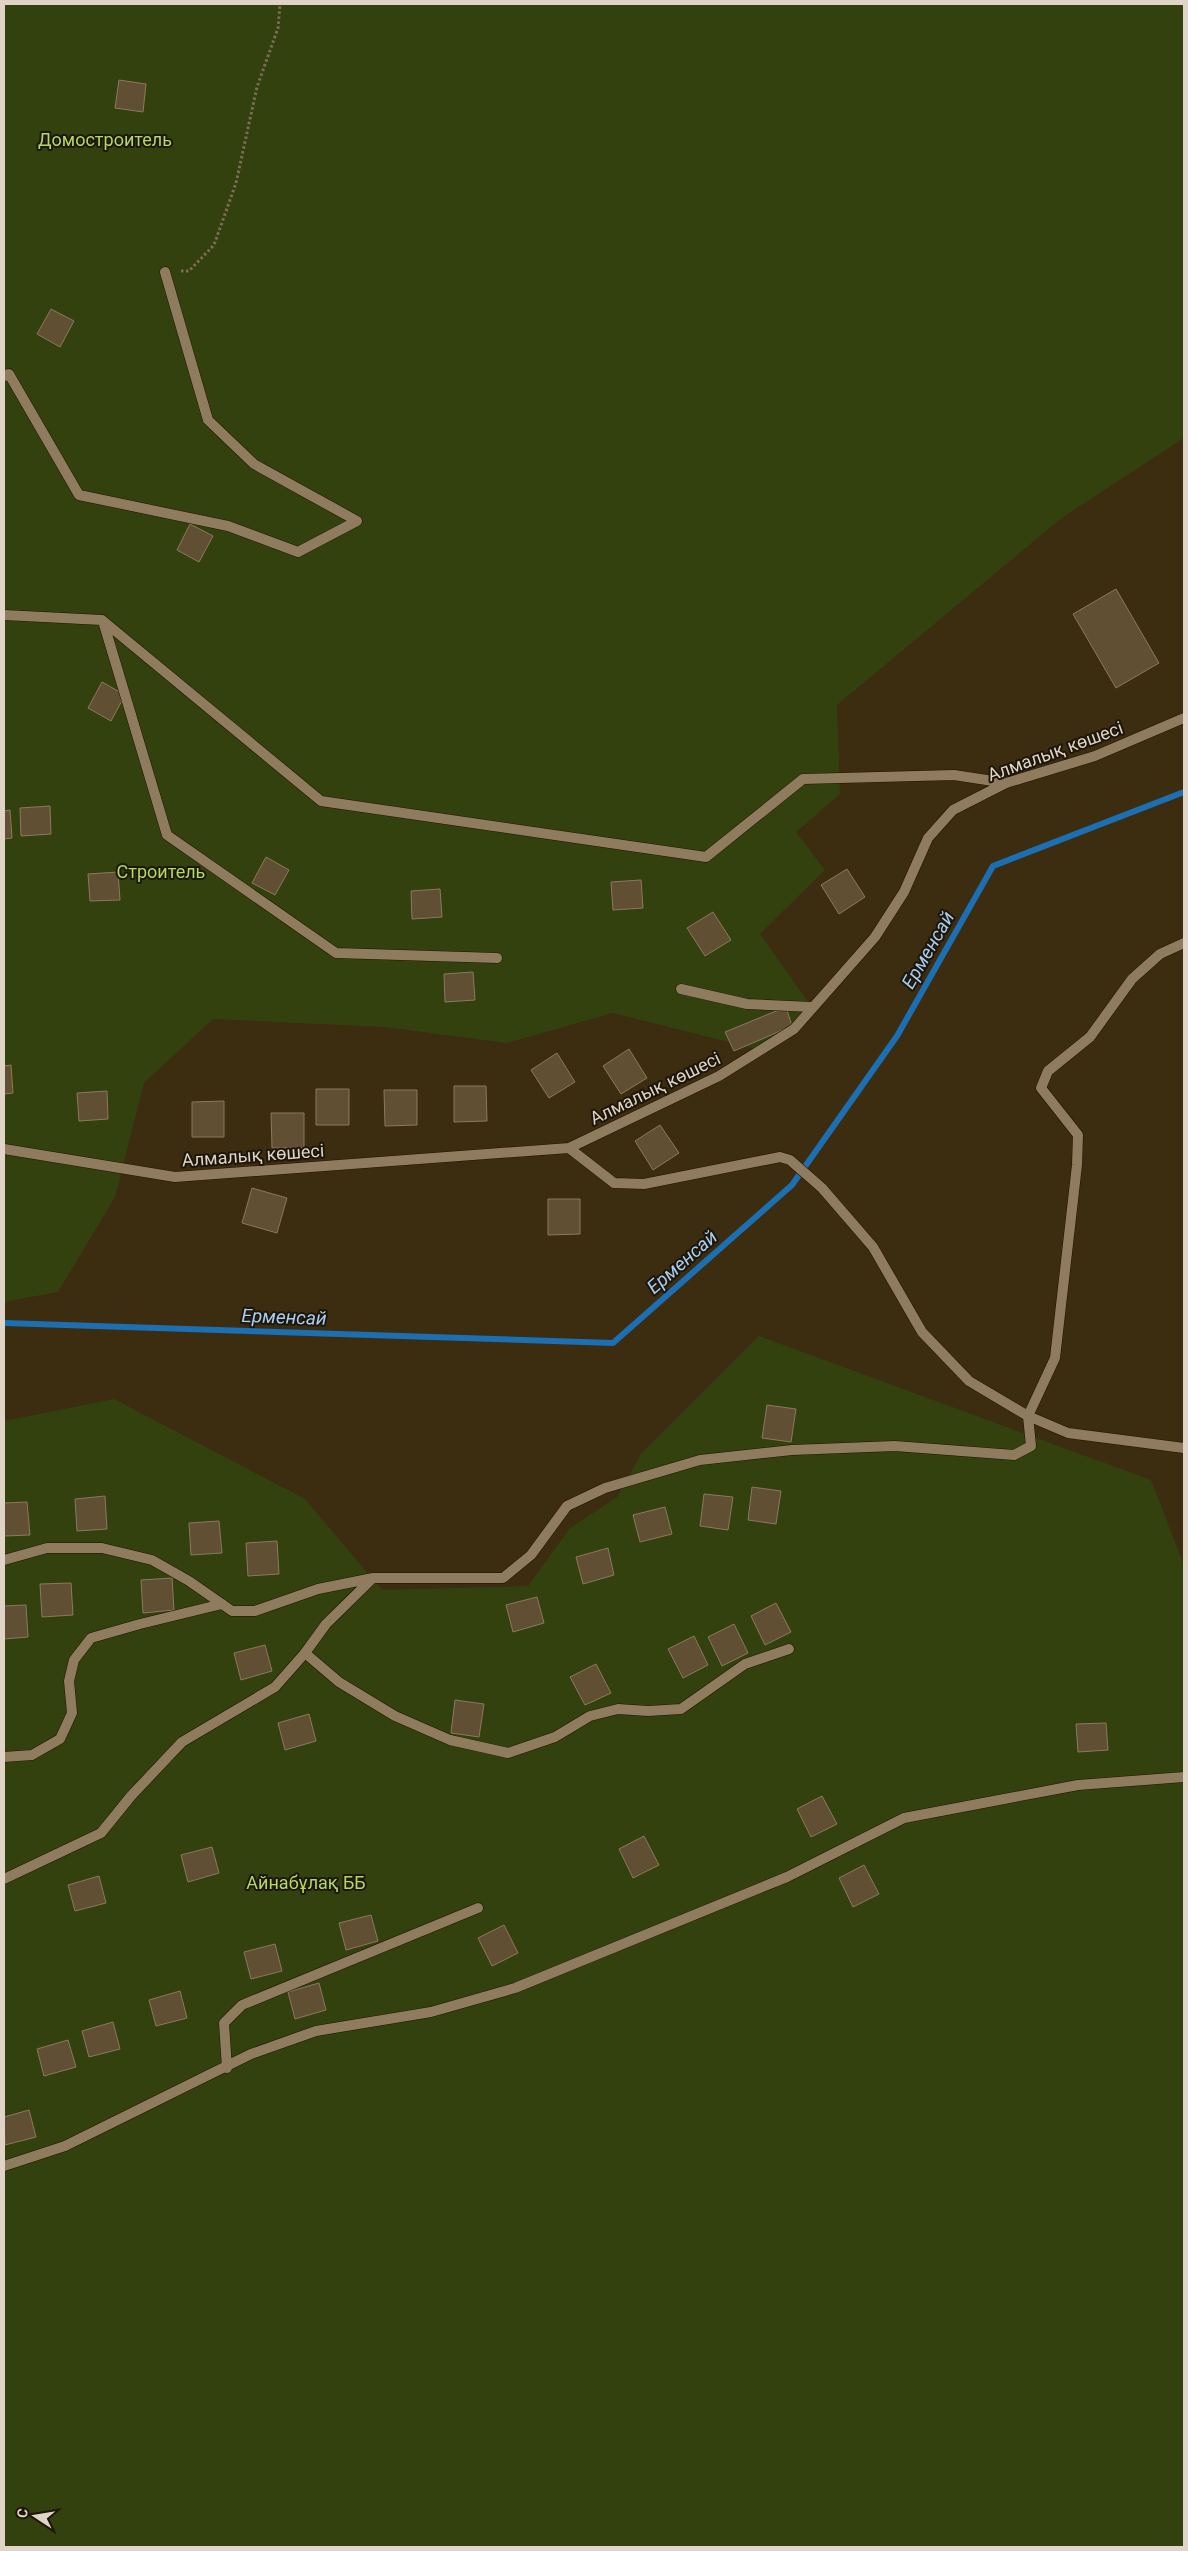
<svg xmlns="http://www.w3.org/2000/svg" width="1188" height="2551" viewBox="0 0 1188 2551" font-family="Roboto,sans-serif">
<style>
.green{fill:#33410f}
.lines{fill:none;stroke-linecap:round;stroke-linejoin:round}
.stream{stroke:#1c6fb2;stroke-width:6}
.building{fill:#604f33;stroke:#8c795c}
.lane-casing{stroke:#231300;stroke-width:11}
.street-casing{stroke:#231300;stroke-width:11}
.path{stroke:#7b6d56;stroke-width:3;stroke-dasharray:2.5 2.5;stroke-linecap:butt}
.lane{stroke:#8f7c5e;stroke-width:10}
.street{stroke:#8f7c5e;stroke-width:10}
.labels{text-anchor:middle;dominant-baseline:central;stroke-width:4;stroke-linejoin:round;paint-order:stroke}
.park-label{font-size:18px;fill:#b2da5b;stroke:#1d160a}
.street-label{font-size:18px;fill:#dfd4c5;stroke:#1d160a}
.water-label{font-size:19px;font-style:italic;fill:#a8cdf1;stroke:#1d160a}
</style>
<rect width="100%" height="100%" fill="#3c2c10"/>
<path class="green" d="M4,4H1184V438L1063,517L837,705L840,794L796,832L825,870L760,934L812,1007L794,1029L761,1050L613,1013L507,1043L384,1027L213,1019L144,1083L115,1197L58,1292L4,1302Z
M759,1336L1151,1480L1184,1565V2547H4V1421L114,1399L305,1499L382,1590L528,1586L570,1528L617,1497L641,1454Z"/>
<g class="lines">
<path class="stream" d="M4,1323L613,1343L792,1185L897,1036L993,866L1184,792"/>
</g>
<path class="building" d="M119,80L146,84L143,112L115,108Z
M51,309L74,321L60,347L37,334Z
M190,524L213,536L199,562L177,550Z
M1116,589L1159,663L1116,688L1073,614Z
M102,682L125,695L111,721L88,708Z
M50,806L51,834L21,836L20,808Z
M10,810L12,838L4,839V811Z
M266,857L289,870L275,895L252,883Z
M847,869L865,897L839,914L821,885Z
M118,872L120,900L90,901L88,874Z
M641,880L643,908L613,910L611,882Z
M440,889L442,917L412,919L411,891Z
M713,912L731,940L705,956L687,928Z
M473,972L475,1000L445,1002L444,974Z
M786,1007L792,1026L734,1051L725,1032Z
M629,1049L647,1078L621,1094L603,1066Z
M557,1053L575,1082L549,1098L531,1070Z
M11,1065L13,1093L4,1094V1066Z
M454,1086H486L487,1121L454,1122Z
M316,1089H349V1125H316Z
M384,1090H417V1125L385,1126Z
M107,1091L108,1119L79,1121L77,1093Z
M224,1101V1137H192V1102Z
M271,1113H304V1148H272Z
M660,1125L679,1153L653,1170L635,1141Z
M252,1188L287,1198L277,1233L242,1223Z
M548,1199H580V1234L548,1235Z
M767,1405L796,1409L791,1442L762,1438Z
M752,1487L781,1491L776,1524L748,1520Z
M704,1494L733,1497L728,1530L700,1526Z
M105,1496L107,1529L77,1531L75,1499Z
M27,1502L30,1535L4,1536V1503Z
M665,1507L672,1534L640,1542L633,1515Z
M219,1521L222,1553L191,1555L189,1523Z
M277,1541L279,1574L248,1576L246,1543Z
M608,1548L614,1575L583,1584L576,1557Z
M172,1578L174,1610L143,1613L141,1580Z
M71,1583L73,1615L42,1617L40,1584Z
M537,1597L544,1623L513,1632L506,1605Z
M776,1603L791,1632L765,1645L751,1616Z
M26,1605L28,1637L4,1639V1606Z
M734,1624L748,1653L722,1666L708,1637Z
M694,1636L708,1665L683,1678L668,1649Z
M265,1645L272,1671L241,1680L234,1653Z
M596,1664L611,1693L585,1705L570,1677Z
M455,1700L484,1704L479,1737L451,1733Z
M309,1714L316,1741L285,1750L278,1723Z
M1106,1723L1108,1750L1078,1752L1076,1724Z
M822,1796L837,1824L811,1837L797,1809Z
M644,1836L659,1865L633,1878L619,1849Z
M212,1847L219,1873L188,1882L181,1855Z
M864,1865L879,1894L853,1907L839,1878Z
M99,1876L106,1903L75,1911L68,1885Z
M371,1915L378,1941L346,1950L339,1923Z
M504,1925L518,1953L492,1966L478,1938Z
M275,1944L282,1971L251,1979L244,1952Z
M319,1983L326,2010L295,2019L288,1992Z
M180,1991L187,2018L156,2026L149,2000Z
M113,2022L120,2049L89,2057L82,2031Z
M68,2040L76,2067L44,2076L37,2049Z
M29,2110L36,2137L5,2145L4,2117Z"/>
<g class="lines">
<defs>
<path id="lane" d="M4,376L9,374L79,495L228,526L298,552L357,521L254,464L208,420L165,272
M4,615L102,620L321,801L706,857L803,779L954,775L1006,783
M103,621L167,835L336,953L497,958
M681,989L747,1004L812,1007
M305,1653L339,1682L395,1716L450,1740L508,1753L555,1737L590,1716L618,1709L648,1711L681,1709L745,1664L789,1649
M4,1757L32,1755L60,1739L72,1713L69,1681L74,1660L91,1638L140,1624L222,1604
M227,2068L224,2023L242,2005L478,1908
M4,2166L65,2146L251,2054L316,2031L431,2012L515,1988L787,1877L904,1818L1078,1785L1184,1777"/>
<path id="street" d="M569,1148L614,1183L644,1184L780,1157L790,1160L822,1188L873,1247L922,1332L969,1381L1028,1416L1068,1433L1184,1448
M4,1149L175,1177L569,1148L719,1076L794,1029L875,937L904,892L928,838L953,810L1006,783L1095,756L1184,718
M4,1560L47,1548H102L152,1560L189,1581L232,1611H255L318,1589L373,1578H503L531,1555L567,1506L605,1488L700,1460L792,1450L895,1446L1014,1455L1031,1446L1028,1416L1055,1358L1077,1165L1078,1135L1041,1088L1048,1071L1090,1037L1132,979L1160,954L1184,943
M4,1879L101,1833L131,1796L182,1742L275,1687L305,1653L326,1624L372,1579"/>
</defs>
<use href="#lane" class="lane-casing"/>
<use href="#street" class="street-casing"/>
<path class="path" d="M181,271H189L214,245L236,183L257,87L278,28L280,4"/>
<use href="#lane" class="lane"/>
<use href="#street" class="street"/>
</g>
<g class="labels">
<g class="park-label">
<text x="105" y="139">Домостроитель</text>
<text x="161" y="871">Строитель</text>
<text x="306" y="1882">Айнабұлақ ББ</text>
</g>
<g class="street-label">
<text transform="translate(1055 751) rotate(-20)">Алмалық көшесі</text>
<text transform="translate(655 1088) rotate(-26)">Алмалық көшесі</text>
<text transform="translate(253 1155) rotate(-4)">Алмалық көшесі</text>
</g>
<g class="water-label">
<text transform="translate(928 950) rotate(-60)">Ерменсай</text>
<text transform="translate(682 1262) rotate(-41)">Ерменсай</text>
<text transform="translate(284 1317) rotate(2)">Ерменсай</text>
</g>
</g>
<rect width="1188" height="2551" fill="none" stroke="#dfd4c5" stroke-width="10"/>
<g transform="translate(35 2516) rotate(282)" stroke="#1d160a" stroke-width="4" paint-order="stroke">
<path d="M0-4L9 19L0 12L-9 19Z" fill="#dfd4c5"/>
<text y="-8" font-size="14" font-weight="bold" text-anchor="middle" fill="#dfd4c5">С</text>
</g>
</svg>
